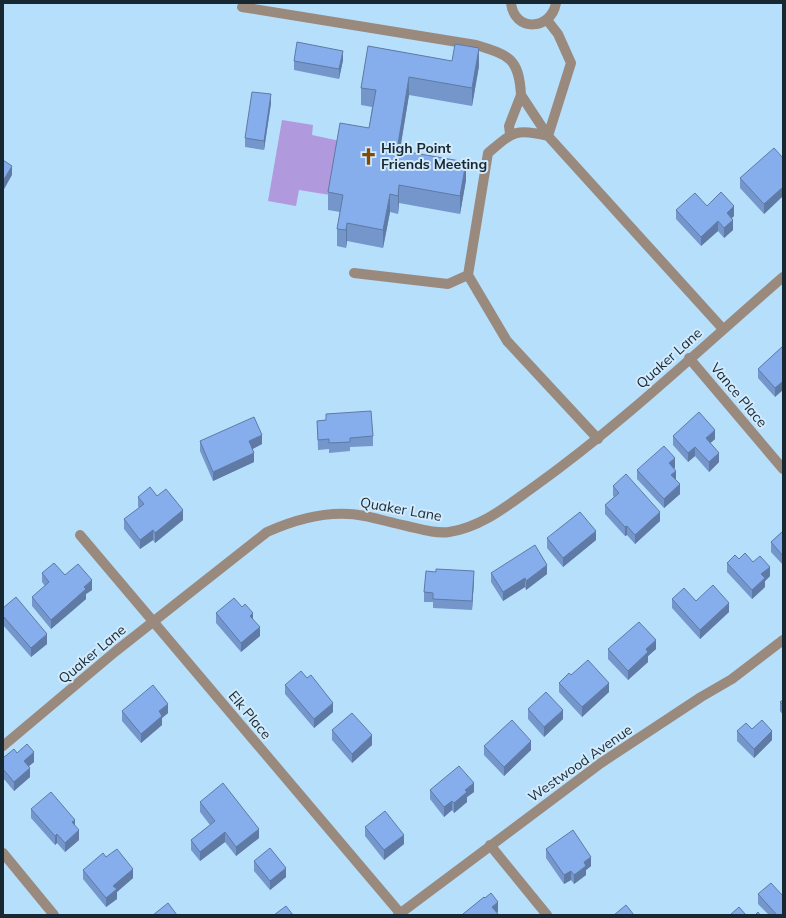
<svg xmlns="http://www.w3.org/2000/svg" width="786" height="918" viewBox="0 0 786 918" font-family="Mulish,sans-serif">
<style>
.green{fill:#b099dc}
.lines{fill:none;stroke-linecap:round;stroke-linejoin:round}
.service{stroke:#9a8a7e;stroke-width:10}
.minor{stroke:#9a8a7e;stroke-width:10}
.tertiary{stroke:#9a8a7e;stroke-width:10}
.wall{fill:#7496cb}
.shaded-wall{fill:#5e7aa5}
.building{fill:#87aeec;stroke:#5e7aa5}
.labels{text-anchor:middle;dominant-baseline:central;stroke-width:4;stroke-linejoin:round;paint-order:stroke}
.poi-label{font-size:14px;font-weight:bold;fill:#182833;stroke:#d1eafc;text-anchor:start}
.street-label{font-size:14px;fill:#182833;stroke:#d1eafc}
</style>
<rect width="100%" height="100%" fill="#b6dffc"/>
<path class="green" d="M282,120L313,125L312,135L340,141L330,195L299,190L296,206L268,201Z"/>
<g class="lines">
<path class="service" d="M511,3C514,32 551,31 556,3
M242,7L476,45C509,55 519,58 521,95
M547,20L558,34L571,63L548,136
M510,134L509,126L521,95L548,136
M354,273L448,284L468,275
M598,439L507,341L468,275L488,153C513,132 515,128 548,136L723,329"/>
<path class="minor" d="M689,358L783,469
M80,535L400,913
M3,746L116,651L267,532C298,518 331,509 365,516C379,519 393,523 407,526C420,529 436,534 449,532C482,527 508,505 535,486C623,423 701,348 783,277
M490,845L547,915
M398,915L601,763L701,697L732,679L783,640"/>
<path class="tertiary" d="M3,853L54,915"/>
</g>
<path class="wall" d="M368,46L479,66L472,106L409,95L400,150L466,180L460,214L399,203L398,214L390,212L383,248L347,241L346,248L337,246V229L340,212L328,210V192L369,128L372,107L361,105V88Z
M343,60L339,79L294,70V61Z
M271,103L264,150L245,147V138Z
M783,158V196L764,214L740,188V178Z
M707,206L734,216L731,218L733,230L724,238L718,231L701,246L676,219V210Z
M783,346L775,397L758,378V369Z
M326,414L373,436V446L350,447V451L329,453V449L318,450L317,421L326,420Z
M673,436L715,439L710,443L719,462L709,472L695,456L688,462L673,445Z
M200,441L262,444L252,449L254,462L213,481L200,451Z
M674,468L676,480L680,494L664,508L637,479V470L675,468Z
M613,486L660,521L635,544L627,535L625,536L605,514V505L614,497L613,496Z
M157,496L183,520L155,543L153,540L140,549L124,529V519L139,508L138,506V497Z
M783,531V565L771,552V542Z
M547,538L596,540L563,567L547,548Z
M739,559L753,562L770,576L765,581V587L752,599L727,572V563Z
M42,573L65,575L92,590L86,594V599L51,629L32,606V597L45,586L42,582Z
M491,573L547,574L526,590L525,587L503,601L491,582Z
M474,580L472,610L433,608V602H424V592Z
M672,599L696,601L729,612L700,639L672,608Z
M3,608L47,644L31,657L3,625Z
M216,613L253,619L260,636L241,652L216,623Z
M608,649H656L648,656V662L628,680L608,659Z
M571,675L609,692L582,717L559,692V683Z
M285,685L333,712L314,728L285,694Z
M783,700V715L780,711V702Z
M528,709L563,719L544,737L528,719Z
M122,711L168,713L162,718V725L141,743L122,721Z
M752,729L772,740L754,758L737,741V731Z
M332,730L372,745L352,763L332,740Z
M484,746L531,750L504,776L484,755Z
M17,753L34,762L29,766L30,777L14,791L3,778V758Z
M430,790L474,792L467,797V802L454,813L452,810L444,817L430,799Z
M200,802L259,838L236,856L225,842L200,861L191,850V840L210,825L200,812Z
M31,809L75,826L79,840L65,852L57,843L55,845L31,818Z
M365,827L404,844L384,860L365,836Z
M546,849L591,866L586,870V875L574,884L571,880L564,884L546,858Z
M106,857L133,878L117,892V899L106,907L83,879V870Z
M254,861L286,877L270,890L254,871Z
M758,894L783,915H769L758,904Z"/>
<path class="shaded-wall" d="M479,48V66L472,106V88Z
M343,51V60L339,79V69Z
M409,77V95L397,167V150Z
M271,94V103L264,150V141Z
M466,162V180L460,214V196Z
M12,166V175L3,191V181Z
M399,185V203L398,214V196Z
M783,187V196L764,214V204Z
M390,194V212L383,248V230Z
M734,206V216L727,223V213Z
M733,220V230L724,238V228Z
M718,221V231L701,246V237Z
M347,223V241L346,248V230Z
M783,381V390L775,397V388Z
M715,430V439L706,447V438Z
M262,435V444L249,451V441Z
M695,447V456L688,462V453Z
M254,453V462L213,481V472Z
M719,453V462L709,472V462Z
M675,458V468L669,473V463Z
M676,471V480L671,484V475Z
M680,484V494L664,508V499Z
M183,510V520L155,543V533Z
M660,512V521L635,544V535Z
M627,526V535L625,536V527Z
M153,530V540L140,549V540Z
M596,531V540L563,567V558Z
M547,565V574L526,590V581Z
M770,567V576L765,581V587L752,599V590L761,574Z
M474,571V580L472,610V601Z
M525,578V587L503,601V592Z
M92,580V590L86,594V599L51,629V620L84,587Z
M729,603V612L700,639V630Z
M253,613V622L250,616Z
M260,627V636L241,652V643Z
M47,634V644L31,657V648Z
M656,640V649L648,656V662L628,680V671L646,649Z
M609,683V692L582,717V707Z
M333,703V712L314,728V719Z
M168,704V713L162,718V725L141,743V734L159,711Z
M563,710V719L544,737V727Z
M772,731V740L754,758V749Z
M372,735V745L352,763V754Z
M531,741V750L504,776V767Z
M34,752V762L24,770V761Z
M30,768V777L14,791V782Z
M474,783V792L467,797V802L454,813V803L465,790Z
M452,801V810L444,817V807Z
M75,820V829L72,822Z
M259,829V838L236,856V847Z
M79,830V840L65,852V843Z
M225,832V842L200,861V852Z
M57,834V843L55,845V836Z
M404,835V844L384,860V850Z
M591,857V866L586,870V875L574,884V875L584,862Z
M286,868V877L270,890V881Z
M133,869V878L117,892V899L106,907V898L113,886Z
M571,871V880L564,884V875Z
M498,902V912L494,915L492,907Z"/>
<path class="building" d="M297,42L343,51L339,69L294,61Z
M455,44L479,48L472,88L409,77L397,150L466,162L460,196L399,185L398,196L390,194L383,230L347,223L346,230L337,229L343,195L328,192L340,123L369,128L376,90L361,88L368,46L452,61Z
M252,92L271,94L264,141L245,138Z
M774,148L783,158V187L764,204L740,178Z
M3,160L12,166L3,181Z
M721,192L734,206L727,213L733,220L724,228L718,221L701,237L676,210L695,193L707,206Z
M783,346V381L775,388L758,369Z
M371,411L373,436L350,438V442L329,443V439L318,440L317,421L326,420V414Z
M699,412L715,430L706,438L719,453L709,462L695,447L688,453L673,436Z
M254,417L262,435L249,441L254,453L213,472L200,441Z
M664,446L675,458L669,463L676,471L671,475L680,484L664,499L637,470Z
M626,474L660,512L635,535L627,526L625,527L605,505L619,493L613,486Z
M150,487L157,496L166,489L183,510L155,533L153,530L140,540L124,519L144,504L138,497Z
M580,512L596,531L563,558L547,538Z
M783,531V556L771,542Z
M535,545L547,565L526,581L525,578L503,592L491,573Z
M745,553L753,562L760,556L770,567L761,574L765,578L752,590L727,563L735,555L739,559Z
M54,563L65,575L78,564L92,580L84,587L86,589L51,620L32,597L49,582L42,573Z
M436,569L474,571L472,601L433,599V593L424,592L426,571L436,572Z
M713,585L729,603L700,630L672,599L684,588L696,601Z
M16,597L47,634L31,648L3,616V608Z
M234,598L242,607L245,604L253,613L250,616L260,627L241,643L216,613Z
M639,622L656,640L646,649L648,652L628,671L608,649Z
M588,660L609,683L582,707L559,683L569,673L571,675Z
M301,671L307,678L311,675L333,703L314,719L285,685Z
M153,685L168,704L159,711L162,716L141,734L122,711Z
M546,692L563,710L544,727L528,709Z
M783,700V705L780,702Z
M352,713L372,735L352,754L332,730Z
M512,720L531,741L504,767L484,746Z
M762,720L772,731L754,749L737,731L746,723L752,729Z
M27,744L34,752L24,761L30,768L14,782L3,769V758L14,749L17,753Z
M459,766L474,783L465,790L467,792L454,803L452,801L444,807L430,790Z
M223,783L259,829L236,847L225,832L200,852L191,840L215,821L200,802Z
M51,792L75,820L72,822L79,830L65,843L57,834L55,836L31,809Z
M385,811L404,835L384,850L365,827Z
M573,830L591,857L584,862L586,866L574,875L571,871L564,875L546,849Z
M270,848L286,868L270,881L254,861Z
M117,849L133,869L113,886L117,889L106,898L83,870L103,853L106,857Z
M771,883L782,895L783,894V915H777L758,894Z
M491,893L498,902L492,907L499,915H464L463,914L484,897L485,898Z
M168,903L177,915H153Z
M626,905L634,915H614Z
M286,906L293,915H274Z
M739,907L746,915H730Z
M758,912L760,915H755Z"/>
<defs>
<symbol id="church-bare" viewBox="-9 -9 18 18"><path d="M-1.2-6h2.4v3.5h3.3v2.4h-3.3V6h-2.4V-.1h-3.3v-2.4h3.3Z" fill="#864905" stroke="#d1eafc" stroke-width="2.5" paint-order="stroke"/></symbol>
</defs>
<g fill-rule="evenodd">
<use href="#church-bare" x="356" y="144" width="25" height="25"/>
</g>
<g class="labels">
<g class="poi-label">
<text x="381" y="148">High Point<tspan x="381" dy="16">Friends Meeting</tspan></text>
</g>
<g class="street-label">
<text transform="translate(669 358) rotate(-42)">Quaker Lane</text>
<text transform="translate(739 395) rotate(50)">Vance Place</text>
<text transform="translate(401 509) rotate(10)">Quaker Lane</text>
<text transform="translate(92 654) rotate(-40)">Quaker Lane</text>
<text transform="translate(250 715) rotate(50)">Elk Place</text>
<text transform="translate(580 763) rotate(-35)">Westwood Avenue</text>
</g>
</g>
<rect width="786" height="918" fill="none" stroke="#182833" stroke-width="8"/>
</svg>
